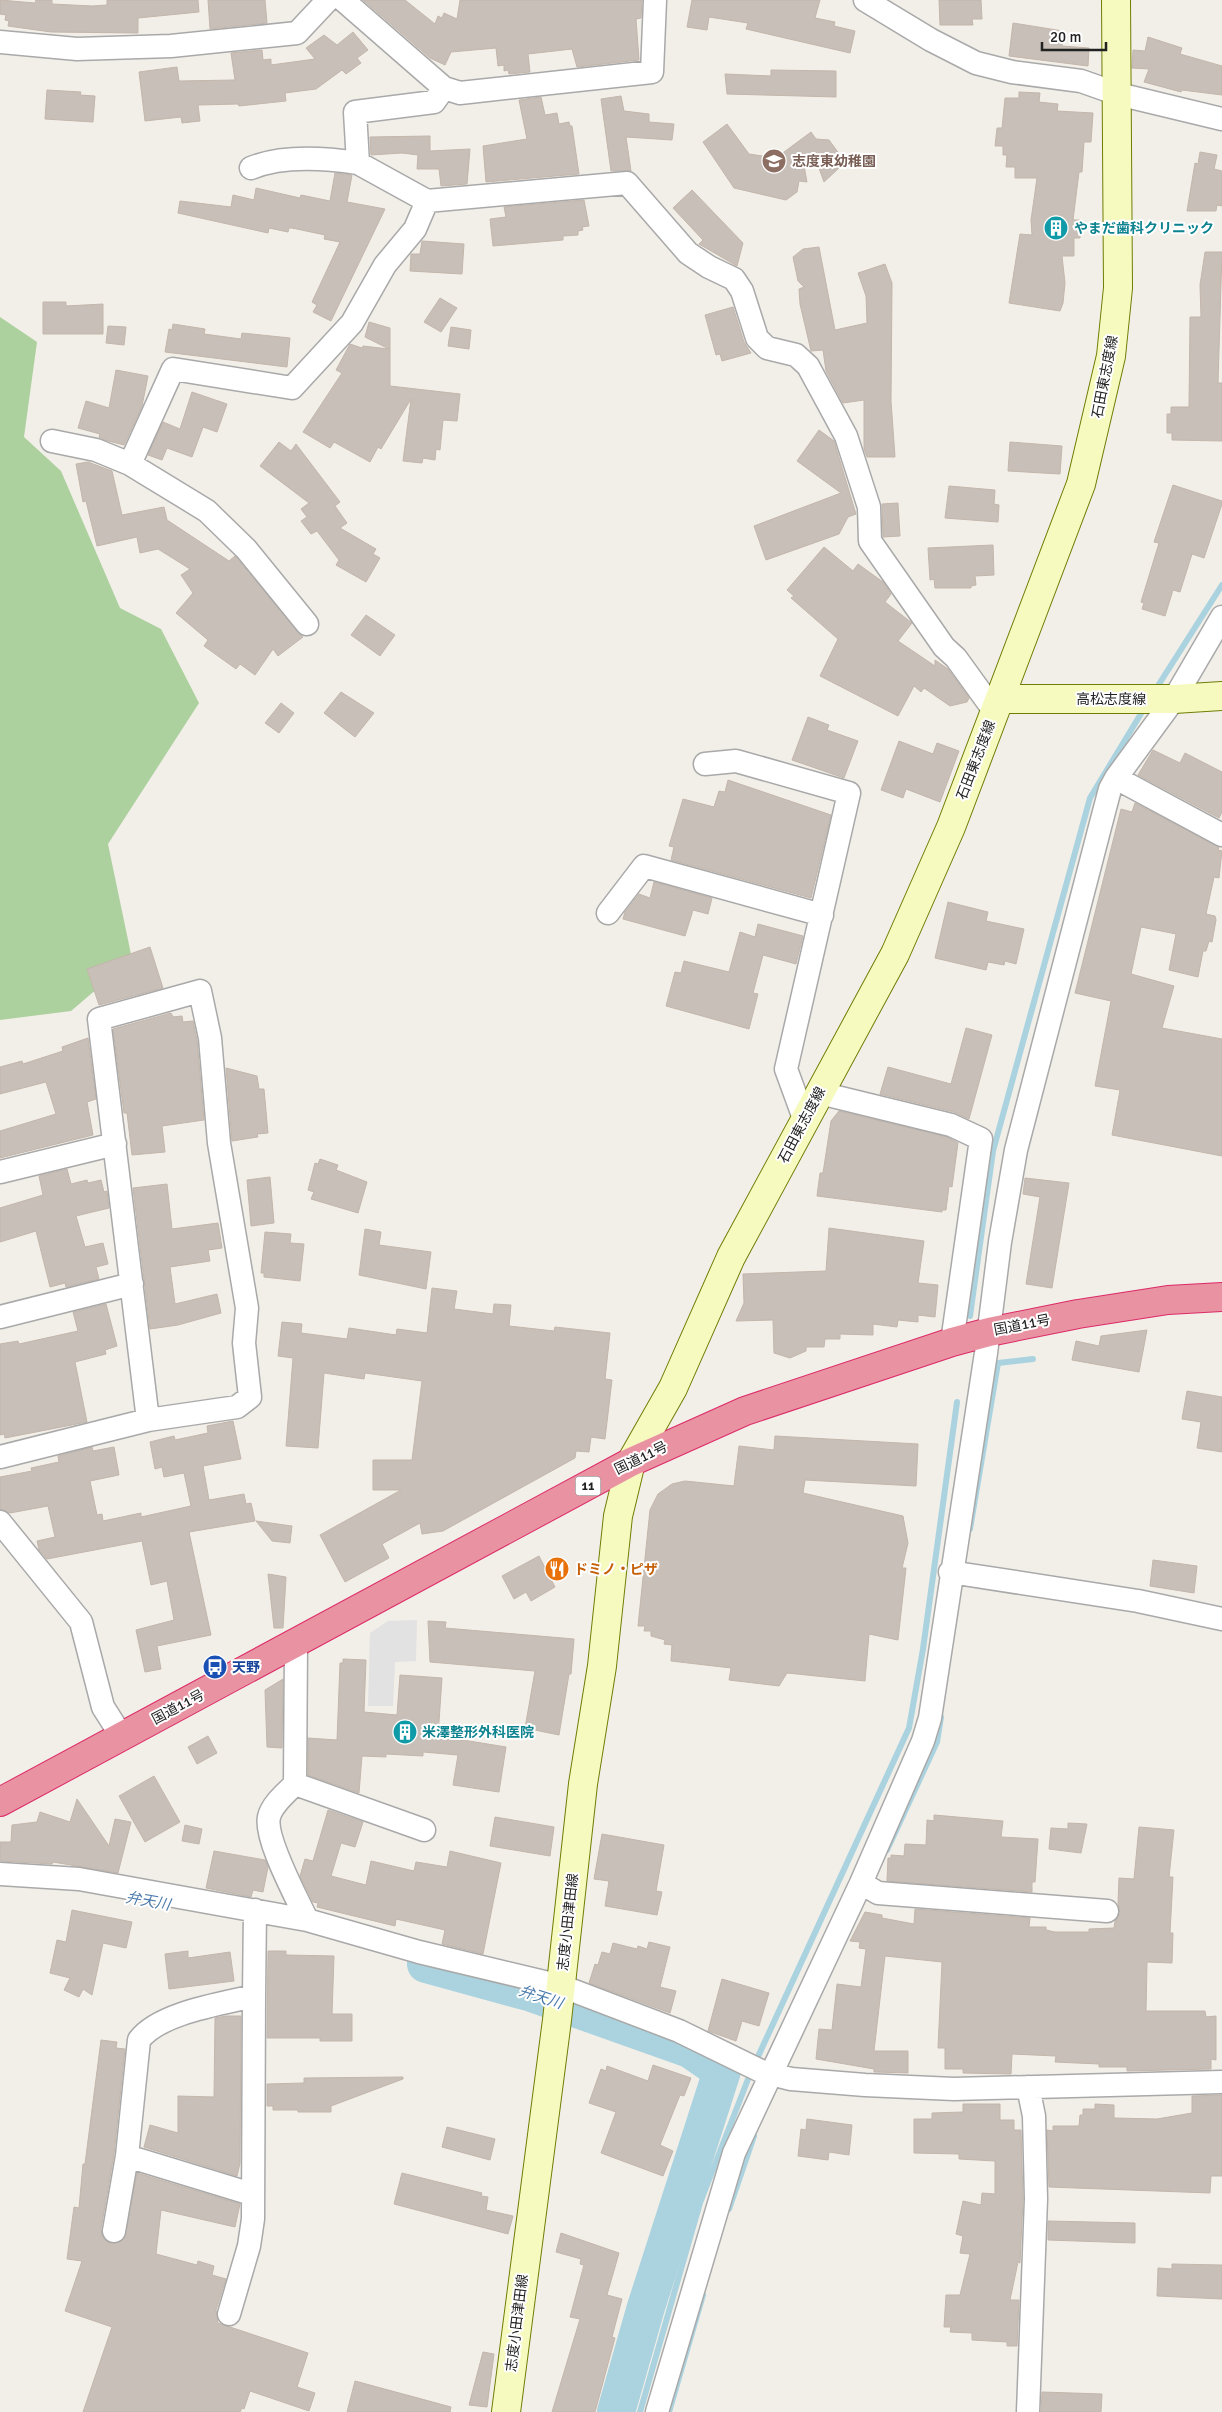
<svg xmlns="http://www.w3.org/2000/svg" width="1222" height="2412" viewBox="0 0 1222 2412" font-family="Signika,'Noto Sans JP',sans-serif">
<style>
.forest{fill:#add19e}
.parking{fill:#e2e2e2}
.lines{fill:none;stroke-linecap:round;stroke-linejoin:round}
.stream{stroke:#aad3df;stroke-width:6}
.river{stroke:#aad3df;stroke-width:38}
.building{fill:#c7bfb8;stroke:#c4b6ab}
.street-casing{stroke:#a9a9a9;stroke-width:25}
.secondary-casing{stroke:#707d05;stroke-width:30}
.highway-casing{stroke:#dc2a67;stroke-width:30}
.street{stroke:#fff;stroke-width:22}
.secondary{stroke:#f7fabf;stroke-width:28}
.highway{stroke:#e892a2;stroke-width:28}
.labels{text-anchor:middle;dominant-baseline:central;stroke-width:4;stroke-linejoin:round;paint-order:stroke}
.shield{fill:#fff;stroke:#646464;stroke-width:1}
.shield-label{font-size:12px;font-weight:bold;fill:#222}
.education-label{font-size:14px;font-weight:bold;fill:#785e54;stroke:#fff;text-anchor:start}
.culture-label{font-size:14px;font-weight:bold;fill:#0d838f;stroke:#fff;text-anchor:start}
.street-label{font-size:14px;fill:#222;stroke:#fff}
.food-label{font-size:14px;font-weight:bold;fill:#c56008;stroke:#fff;text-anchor:start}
.transit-label{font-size:14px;font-weight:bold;fill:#164399;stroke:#fff;text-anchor:start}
.water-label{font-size:15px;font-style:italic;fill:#4a7aab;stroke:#fff}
</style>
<rect width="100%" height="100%" fill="#f2efe9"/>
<path class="forest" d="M0,317L37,342L24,437L61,471L120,608L161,629L199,703L108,844L132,959L71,1011L0,1020Z"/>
<path class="parking" d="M417,1620L416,1661L395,1662L393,1706H368L370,1633L388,1621Z"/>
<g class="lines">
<path class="stream" d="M1154,692L1222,585
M970,1316L993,1151L1090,798L1145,707
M970,1529L998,1363L1033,1359
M887,1850L937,1742L941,1717
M729,2209L754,2136
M640,2412L700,2203L750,2074L909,1728L923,1649L957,1402
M669,2412L703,2295"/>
<path class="river" d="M426,1964L532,1993L690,2049L722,2071L646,2307L616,2412"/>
</g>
<path class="building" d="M0,0L35,3L36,0H52V4L92,6L107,5V0H198L199,12L138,18V33L51,32L8,26L9,21L5,20L6,15L0,14Z
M208,0H265L267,23L210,29Z
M363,0H405L435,24L438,16L442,18L444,13L457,19L460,0H642L641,18L636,19L639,60L577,67L572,49L528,54L530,72L509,74L508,70L504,71V65L498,66L496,48L451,52L445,65L430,58Z
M692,0H820L815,18L835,22L834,26L855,31L850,53L746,29L748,23L709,17L707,30L687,27Z
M939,0H981L982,19H972L973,25H940Z
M1013,23L1063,31L1062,46L1089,48L1088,66L1009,56Z
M353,32L368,50L357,58L361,63L346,74L342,70L316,89L285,93L286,101L239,106L238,104L198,105L200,121L182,123L181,117L145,121L139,72L177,67L179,81L235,80L231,53L262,50L263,60L271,59V65L315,59L306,48L324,35L337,45Z
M1148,37L1182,48L1180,54L1222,66V95L1182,90L1181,92L1144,82L1149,69L1132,68L1133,50L1145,51Z
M771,70L836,71V97L727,94L725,74L771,76Z
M47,90L81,92L80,95L95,96L93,122L45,119Z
M1019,92L1040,93L1039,102L1058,104L1057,111L1093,113L1091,142H1084L1082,172H1079L1073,220H1080V238H1074V256H1062L1065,283L1063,303L1060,311L1009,303L1020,234L1032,235L1031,220L1037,178H1015V167H1006L1007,155H1003V146H995L997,128H1002L1005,98H1019Z
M621,96L624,111L649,114V122L674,124L672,140L626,137L631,171H611L601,99Z
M541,97L545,115L557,113L559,124L569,122L570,126H572L579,174L486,182L483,146L527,139L519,100Z
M727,124L749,154L776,158L811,132L816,139L829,140L843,159L839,168L824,182L815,157L803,160L807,182L799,181L797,192L786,200L734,188L703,142Z
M430,136V151L470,149L467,184L441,186L439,169H417L418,155L402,153L371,155L370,137Z
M1200,152L1217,155L1214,169L1222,171V206L1217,205L1216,211H1187L1195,163L1198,164Z
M335,173L352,175L347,202L385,209L331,321L313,312L317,305L312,302L340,242L324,239L325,235L292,228H289L288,232L269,228L268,233L178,213L180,201L231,207L233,195L254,200L256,188L300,198L301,195L330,201Z
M692,190L743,243L737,266L699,244L703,240L673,208Z
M584,200L589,226L582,227L583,230L578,231V235L563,236V240L493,246L490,219L506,217L504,207Z
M422,241L464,244L462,274L410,271L411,254H420Z
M819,247L835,330L867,323L866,296L858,273L885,264L892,283L891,401L895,457H867L864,449V400L843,403L826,371L823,350L811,351L800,304L799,289L804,287L798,281L793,257L803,249Z
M1205,252H1222L1218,383H1222V441L1172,440V433H1167V414H1171V407H1189L1190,317H1201L1200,285Z
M440,298L457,308L441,332L424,322Z
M43,302H66V306L103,304V334H43Z
M733,307L744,342L751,353L722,361L720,354L716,355L705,315Z
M369,322L390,328V386L460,394L457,421L443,420L440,450L436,449L435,460L423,458L422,463L403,461L411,399L381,449L378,447L370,462L334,442L330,448L303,432L342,373L336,370L350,344L362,348L363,346L389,349L365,337Z
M173,324L205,329L204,334L241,339L242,333L290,338L287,367L165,352L169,329L172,330Z
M108,326L126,327L124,345L106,343Z
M451,327L471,330L469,349L448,346Z
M116,370L148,376L142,406L124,445L105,440L99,437L100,434L78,428L86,401L109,408Z
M192,392L227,404L217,432L203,427L192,457L167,448L162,460L148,455L163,422L180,429Z
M819,430L834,441L856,514L848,517L839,534L766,560L754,526L841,493L797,461Z
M279,442L291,451L296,444L340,502L335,506L347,523L340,528L376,549L373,554L380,558L366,582L336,565L339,560L317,531L311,534L301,521L307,517L301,509L309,503L260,466Z
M1010,442L1062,446L1060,474L1008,471Z
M88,462L112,471L122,515L164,507L167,520L229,561L235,556L303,637L278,656L273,649L255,675L240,664L236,669L204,646L208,640L176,613L193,593L181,575L190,569L158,549L140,553L137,537L97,546L86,501L83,502L76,464Z
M1173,485L1222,501V504L1204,558L1192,554L1180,592L1173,590L1165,616L1142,609L1144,603L1141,602L1159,543L1154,542Z
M949,486L995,490L994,504L999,505L998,522L945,518Z
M898,503L900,536L883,537L882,504Z
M993,545L994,575L975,576L976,585L971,586V588H935L934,579L930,580L928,548Z
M824,547L853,571L858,564L883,582L891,594L885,602L912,623L898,641L935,666V660L948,669L969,698L967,702L950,706L924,688L921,692L914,686L898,716L820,676L838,639L791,598L794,596L787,590Z
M366,615L395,635L380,656L351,635Z
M341,692L374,713L355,737L324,713Z
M281,703L294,713L279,733L265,723Z
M808,717L829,725L827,730L858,741L844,778L792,760Z
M899,741L933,754L937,743L959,751L940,802L906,789L903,798L881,790Z
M1153,750L1180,763L1185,753L1222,772V812L1219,818L1138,775Z
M728,780L831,815L811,898L671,860L674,847L669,846L683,799L714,807L719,791L725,792Z
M1135,803L1219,847L1218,850L1222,851L1219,878L1214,877L1206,914L1215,916L1216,920L1212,942L1209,941L1206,951H1203L1198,977L1169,970L1176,934L1141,927L1131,974L1174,986L1162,1028L1222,1039V1156L1112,1135L1120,1090L1095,1086L1111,1001L1075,993L1121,809L1132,812Z
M654,882L712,898L708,914L693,910L685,936L623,919L625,912L639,894L650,898Z
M948,902L988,912L986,921L1024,929L1016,964L1005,961L1004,965L988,962L986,970L935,958Z
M758,924L803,936L796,964L763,955L753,993L758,994L749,1029L666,1006L675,972L681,973L684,961L729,972L740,932L755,937Z
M150,947L163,988L99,1005L87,969Z
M171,1013L173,1017L182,1016L183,1022L193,1021L197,1040L204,1120L162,1126L165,1152L132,1155L127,1113H124L113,1029Z
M966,1028L992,1035L969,1119L954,1112L880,1094L888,1067L951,1084Z
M88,1038L96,1099L87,1102L93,1135L0,1158V1131L56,1114L46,1082L0,1094V1067L22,1061L23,1064L63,1051L62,1047Z
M226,1068L257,1076L259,1089H264L268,1133L257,1134L258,1137L232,1141Z
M839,1111L947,1137L958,1143L952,1187L949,1186L946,1210H942V1212L817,1196L820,1173H823L831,1121Z
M320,1159L338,1165L336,1170L367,1182L358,1213L311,1199L314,1192L308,1190L315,1163L318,1164Z
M67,1169L71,1184L87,1180L88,1183L101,1180L104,1192L107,1191L109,1208L76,1216L85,1247L103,1243L108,1264L96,1267L99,1279L66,1287L65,1283L50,1287L36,1231L0,1242V1208L43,1195L39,1176Z
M270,1177L274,1223L251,1226L247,1180Z
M1025,1178L1069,1183L1052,1288L1026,1284L1040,1197L1023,1194Z
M167,1184L172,1229L218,1223L222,1248L208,1250L210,1261L170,1267L175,1304L217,1294L221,1313L178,1325L150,1329L133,1188Z
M829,1228L924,1241L918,1283L938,1285L935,1317L918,1315V1322L898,1320L897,1327L873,1324V1335L840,1334V1339H825L824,1347H806V1351L790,1358L774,1353L773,1320L736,1321L744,1303L743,1274L826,1271Z
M365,1229L381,1232L379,1245L431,1252L426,1289L359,1275Z
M265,1232L291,1234L290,1243L304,1244L300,1281L264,1277V1273H261Z
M432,1288L457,1291L454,1309L493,1314L494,1304L511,1305L509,1326L554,1331L555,1327L610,1333L605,1379L612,1380L605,1439L591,1437L589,1452L576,1451L575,1458L443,1531L422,1534L420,1523L382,1544L389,1558L345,1582L320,1535L401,1490H373V1460H412L422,1381L365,1373L364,1379L324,1373L318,1448L286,1446L293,1358L278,1356L282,1322L302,1324L301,1333L347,1339L349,1328L396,1335L397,1329L427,1333Z
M106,1304L117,1346L105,1350L106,1354L75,1362L87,1422L5,1438L4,1434L0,1435V1344L18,1341L19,1344L78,1331L73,1312Z
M1147,1330L1139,1372L1072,1360L1076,1341L1099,1346L1101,1336Z
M1187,1391L1222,1397V1452L1197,1448L1201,1422L1182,1419Z
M233,1421L241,1459L203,1466L209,1500L244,1494L246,1504L251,1503L255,1521L189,1532L211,1635L157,1646L161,1669L145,1672L136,1630L174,1620L167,1581L151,1585L142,1541L47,1559L39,1550L37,1541L55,1537L48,1506L10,1513L0,1509V1477L32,1471L31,1468L59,1462L58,1456L92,1447L93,1451L114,1447L119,1475L90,1481L97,1515L102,1514L103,1521L141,1513V1517L191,1506L184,1473L164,1477L162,1467L155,1469L150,1442L174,1436L175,1440L208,1433L207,1426Z
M775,1436L918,1444L916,1486L805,1480L803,1493L903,1516L908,1543L902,1568H906L898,1640L869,1634L865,1681L787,1673L779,1686L729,1680L731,1668L671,1661L672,1645L664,1644L665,1640L651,1636V1631H644L645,1626H638L650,1510L658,1494L672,1484L685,1481L734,1486L739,1446L774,1450Z
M256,1521L292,1526L290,1543L272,1541Z
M539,1556L555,1587L531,1601L526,1592L514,1599L502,1576Z
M1153,1560L1197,1566L1194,1593L1150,1586Z
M268,1574L286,1577L283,1628H274Z
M428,1621L446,1622L445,1628L574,1639L571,1674H569L559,1735L525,1728L535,1671L430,1662Z
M343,1659L366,1660L364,1712L397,1715L400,1675L442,1678L438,1736L506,1747L499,1792L453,1785L458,1755L423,1752V1756L386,1754V1757L362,1756L359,1793L308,1775V1738L337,1740L340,1663H343Z
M283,1679L282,1748L267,1747L265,1690Z
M208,1736L217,1753L197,1764L188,1747Z
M154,1776L180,1822L145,1842L119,1796Z
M77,1799L109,1846L115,1819L131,1822L118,1873L53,1862L52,1864L0,1861V1842H11L12,1825L37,1822L40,1812L70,1822Z
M328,1810L363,1822L355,1847L341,1843L331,1876L366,1885L371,1861L414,1871L416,1862L447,1867L450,1851L501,1863L483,1954L442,1944L445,1930L396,1919L395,1926L317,1907L318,1903L313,1902L300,1876L305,1859L313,1861Z
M934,1815L1003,1821L1001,1837L1038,1839L1035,1882H1032V1892L887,1881L888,1858H891V1855L904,1856L905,1844L926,1845L927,1820L934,1821Z
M495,1817L554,1827L550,1856L490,1846Z
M1068,1823L1087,1824L1081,1853L1049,1849L1051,1828L1068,1829Z
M185,1825L202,1829L199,1844L182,1841Z
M1139,1827L1174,1830L1169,1877H1173L1170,1933H1173L1172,1963L1147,1962L1146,2011H1205L1206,2017L1216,2016V2060L1211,2059V2069L1127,2071V2067H1099V2064L1055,2062L1056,2056L1012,2054L1011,2074L963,2073V2069H945V2048H938L942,1962L885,1956L874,2051H908V2073L874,2072V2069L816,2059L819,2029L832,2030L837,1984L861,1987L866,1949L859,1948L860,1942L850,1941L865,1912L882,1915V1918L914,1924L915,1909L1030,1918L1029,1927H1046V1930L1055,1932H1089V1929L1114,1928L1115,1921L1120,1913L1118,1904L1119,1878L1134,1879Z
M602,1834L664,1845L656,1891L662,1892L657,1915L605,1906L609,1881L594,1879Z
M214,1851L265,1860L268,1867L263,1892L253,1890L251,1897L206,1888Z
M72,1910L132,1922L126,1948L103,1943L92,1995L83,1989L79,1997L64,1990L70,1978L50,1973L57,1940L66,1942Z
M649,1942L670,1947L660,1987L676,1991L670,2013L589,1983L595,1964L598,1965L602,1952L610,1954L613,1943L637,1949L638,1946L647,1949Z
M188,1951V1958L230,1952L234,1981L169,1989L165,1954Z
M268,1951H286V1955L334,1956L332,2014H352V2041H320V2038H267Z
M722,1979L769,1993L759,2026L742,2021L736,2041L708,2031Z
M226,2016H241L240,2163L237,2176L144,2147L150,2125L178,2133V2096L214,2097L215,2018Z
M101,2040L117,2042L116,2048L125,2049L114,2154L101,2229L102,2236L106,2241L112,2244L124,2239L137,2173L240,2204L235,2227L161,2210L156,2254L197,2265L198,2261L214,2266L212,2275L226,2279L216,2310L218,2323L308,2353L297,2387L315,2393L309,2411L250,2391L244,2409L242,2408L240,2412H83L112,2327L65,2311L82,2261L67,2259L74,2207L79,2208L83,2164H85Z
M653,2065L691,2078L684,2096L680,2095L660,2145L673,2151L663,2176L601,2153L616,2112L589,2103L601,2069L606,2071L607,2066L648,2081Z
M403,2077V2079L331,2106V2112H298V2110H273V2106H267V2084L304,2083V2078Z
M1222,2095V2176H1211L1210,2193L1049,2187L1047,2130L1053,2131V2126H1079L1080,2115H1083V2109H1095V2104L1114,2105V2118L1157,2119L1192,2113V2096Z
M963,2104H1000V2120H1014V2130H1021L1023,2199L1020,2263L1018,2262L1010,2300H1019L1017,2346H1007V2342L972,2340V2333L950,2332L951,2327H944L946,2295H960L970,2254L960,2253L963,2236L956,2234L963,2201L981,2205L982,2193L995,2194V2161L959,2159V2154L914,2153V2119H932V2113L963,2112Z
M807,2119L852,2125L849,2155L829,2152L828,2160L798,2156L801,2129L806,2130Z
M447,2127L495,2139L490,2160L442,2147Z
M402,2173L482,2193L481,2196L488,2197L486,2210L513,2216L508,2234L394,2204Z
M1048,2221L1135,2223V2243L1048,2240Z
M561,2233L619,2253L607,2295L622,2299L612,2337L615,2338L595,2412H552L580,2319L570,2317L584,2265L580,2264L581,2259L556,2252Z
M1172,2264L1222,2265V2299L1157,2296L1158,2268L1172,2269Z
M483,2352L494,2354L487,2407L469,2405Z
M355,2381L451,2407L450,2412H347Z
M1042,2392L1102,2394L1101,2412H1041Z"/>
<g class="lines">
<defs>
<path id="street" d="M343,0L444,88L460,93L652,72L655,0
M865,0L931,40L976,63L1012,72L1081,81L1118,94L1222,119
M0,42L77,49L171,46L297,33L328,0
M358,163L427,201L627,183L688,253L709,267L734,279L742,291L757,338L767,348L796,355L808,366L846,436L869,507L870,541L944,647L956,658L995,712
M251,168C282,155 325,158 358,163L355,112L434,102L444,88
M52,441L96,450L130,464L207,511L246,549L307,624
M130,464L173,369L292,388L352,323L385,265L415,229L427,201
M705,764L736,761L849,793L786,1069L805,1121
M1116,778L1222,835
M608,913L644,866L822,915
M820,1093L951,1125L981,1139L952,1342
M0,1172L115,1144
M0,1317L132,1284
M0,1457L148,1420L237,1407L250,1397L244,1343L247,1308L219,1143L210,1038L200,991L99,1019L148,1420
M0,1522L81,1622L103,1707L122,1737
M950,1572L1138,1601L1222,1619
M296,1644L295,1784L424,1830
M295,1784C287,1792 272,1804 269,1817C264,1838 297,1898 307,1920
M0,1874L79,1879L307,1920L419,1952L561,1986L679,2031L763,2072L791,2079L865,2085L954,2089L1222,2082
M861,1883L878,1893L1107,1911
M1028,2087L1034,2116L1036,2199L1028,2412
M127,2156L139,2040C159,2013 221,2004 254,1996L255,1910
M114,2231L127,2156L245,2192H253
M229,2314L249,2246L253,2219L254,1996
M657,2412L734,2153L861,1883L923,1741L930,1718L986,1353L1000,1242L1016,1150L1100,827L1110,789L1116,778L1174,699L1222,617"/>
<path id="secondary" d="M1000,699H1174L1222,696
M506,2412L557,2020L583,1784L602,1666L618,1516L631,1462L673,1388L731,1257L895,954L951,827L1081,484L1111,356L1118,288L1116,0"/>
<path id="highway" d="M0,1802L631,1462L745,1411L952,1342L989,1332L1078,1314L1168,1300L1222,1297"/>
</defs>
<use href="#street" class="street-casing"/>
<use href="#secondary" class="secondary-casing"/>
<use href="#highway" class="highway-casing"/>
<use href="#street" class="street"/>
<use href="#secondary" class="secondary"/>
<use href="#highway" class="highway"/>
</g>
<defs>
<symbol id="school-disc" viewBox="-11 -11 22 22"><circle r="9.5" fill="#8d6e63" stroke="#fff"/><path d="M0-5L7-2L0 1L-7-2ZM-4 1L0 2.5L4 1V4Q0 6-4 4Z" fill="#fff"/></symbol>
<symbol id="building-disc" viewBox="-11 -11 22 22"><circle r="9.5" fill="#0f9aa8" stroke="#fff"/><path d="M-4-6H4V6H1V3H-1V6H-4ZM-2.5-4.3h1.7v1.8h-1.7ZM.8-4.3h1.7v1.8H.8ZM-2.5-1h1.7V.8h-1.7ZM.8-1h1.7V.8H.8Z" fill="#fff"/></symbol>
<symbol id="restaurant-disc" viewBox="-11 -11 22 22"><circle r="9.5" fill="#e8710a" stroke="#fff"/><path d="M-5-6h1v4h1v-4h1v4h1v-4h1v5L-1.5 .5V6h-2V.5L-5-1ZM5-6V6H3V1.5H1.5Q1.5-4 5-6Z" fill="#fff"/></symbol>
<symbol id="bus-disc" viewBox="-11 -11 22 22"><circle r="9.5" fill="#1a4fb4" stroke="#fff"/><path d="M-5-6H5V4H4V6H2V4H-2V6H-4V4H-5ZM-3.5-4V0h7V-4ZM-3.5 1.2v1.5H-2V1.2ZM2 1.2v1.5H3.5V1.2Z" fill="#fff"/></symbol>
</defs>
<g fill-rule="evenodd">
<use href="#school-disc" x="760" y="147" width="28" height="28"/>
<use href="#building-disc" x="1042" y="214" width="28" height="28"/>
<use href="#restaurant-disc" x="543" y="1555" width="28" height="28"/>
<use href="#bus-disc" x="201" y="1653" width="28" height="28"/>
<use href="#building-disc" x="391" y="1718" width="28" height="28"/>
</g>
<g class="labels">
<rect class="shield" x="575.5" y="1476.5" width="25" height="19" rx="4"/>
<g class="shield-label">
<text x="588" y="1486">11</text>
</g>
<g class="education-label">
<text x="792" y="161">志度東幼稚園</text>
</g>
<g class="culture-label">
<text x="1074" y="228">やまだ歯科クリニック</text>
<text x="422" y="1732">米澤整形外科医院</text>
</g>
<g class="street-label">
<text transform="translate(1105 377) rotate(-79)">石田東志度線</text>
<text x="1111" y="699">高松志度線</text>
<text transform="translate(976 760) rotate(-69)">石田東志度線</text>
<text transform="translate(802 1125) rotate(-62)">石田東志度線</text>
<text transform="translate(1022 1325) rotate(-11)">国道11号</text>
<text transform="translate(641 1458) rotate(-26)">国道11号</text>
<text transform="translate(178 1707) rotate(-28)">国道11号</text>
<text transform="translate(568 1922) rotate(-84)">志度小田津田線</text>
<text transform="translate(517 2323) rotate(-83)">志度小田津田線</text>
</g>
<g class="food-label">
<text x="574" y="1569">ドミノ・ピザ</text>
</g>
<g class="transit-label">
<text x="232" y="1667">天野</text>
</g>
<g class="water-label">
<text transform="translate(148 1901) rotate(10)">弁天川</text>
<text transform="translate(541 1997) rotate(18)">弁天川</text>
</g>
</g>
<path d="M1042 42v8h64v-8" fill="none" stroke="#222222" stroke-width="2.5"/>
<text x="1050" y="42" font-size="15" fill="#222222" stroke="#ffffff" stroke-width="4" paint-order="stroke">20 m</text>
</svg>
